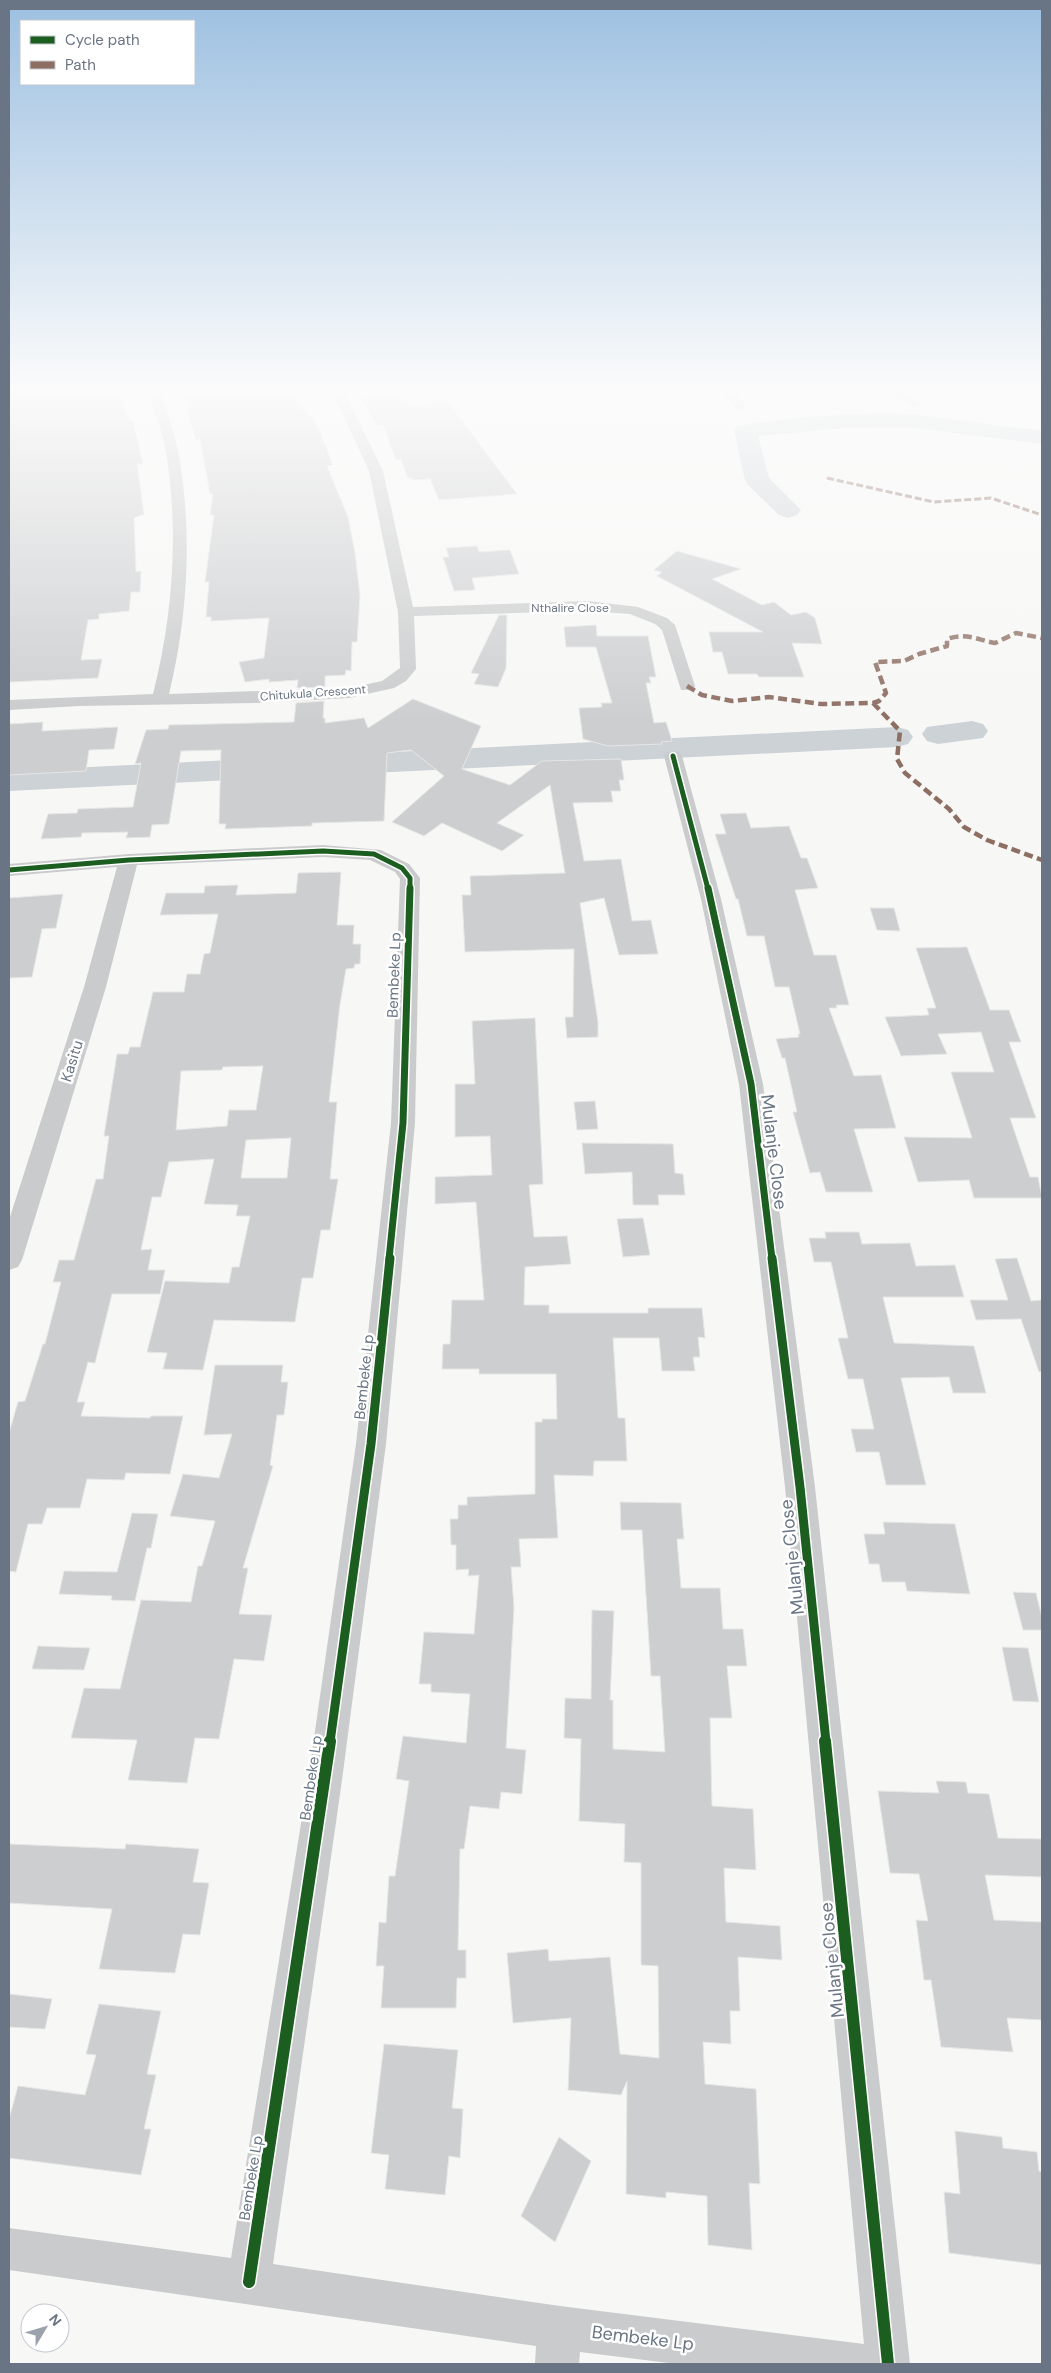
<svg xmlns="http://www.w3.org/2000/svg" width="1051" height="2373" viewBox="0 0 1051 2373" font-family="'DM Sans',sans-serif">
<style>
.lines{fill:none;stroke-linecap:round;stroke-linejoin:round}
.river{fill:#ccd2d6;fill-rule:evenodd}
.building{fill:#cdced0;stroke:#e6e6e6;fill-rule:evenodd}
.minor{fill:#cacbcc;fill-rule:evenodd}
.quiet-far1{stroke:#8d6e63;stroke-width:3;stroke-dasharray:7 3;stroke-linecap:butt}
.quiet{stroke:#8d6e63;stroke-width:4.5;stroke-dasharray:9 4.5;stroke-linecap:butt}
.cycleway-far3-casing{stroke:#fff;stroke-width:8}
.cycleway-far2-casing{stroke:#fff;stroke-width:10}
.cycleway-far1-casing{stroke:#fff;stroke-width:12}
.cycleway-casing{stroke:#fff;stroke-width:15}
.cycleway-far3{stroke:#1b5e20;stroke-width:5}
.cycleway-far2{stroke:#1b5e20;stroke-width:7}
.cycleway-far1{stroke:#1b5e20;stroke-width:9}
.cycleway{stroke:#1b5e20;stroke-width:12}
.labels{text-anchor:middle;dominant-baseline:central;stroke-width:5;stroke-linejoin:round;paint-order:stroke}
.far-street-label{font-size:12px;fill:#697584;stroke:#fff}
.street-label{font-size:15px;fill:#697584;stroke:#fff}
.near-street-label{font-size:18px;fill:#697584;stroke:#fff}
</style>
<rect width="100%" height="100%" fill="#f7f7f6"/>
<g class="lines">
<path class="river" d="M886,413C938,414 989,427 1042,430V444L905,427L845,428L758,436L769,478L801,510L797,515L788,518L779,515L748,485L745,480L734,431L737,426L804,417Z
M972,721L983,724L988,731L983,738L938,744L927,741L922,734L927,727Z
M897,727L908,730L913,737L908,744L897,747L9,791V771Z"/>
</g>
<path class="building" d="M9,389H118L129,421H133L143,464H137L144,514L134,518L136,572L141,571L140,592H131L129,611L99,614V619L88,620L81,660L102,659L98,678L9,682Z
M187,389H212L213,392L235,389H288L310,417H312L320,432L333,465L327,466L348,517L355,553L360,596L357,642H352L351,671L346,670L345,675L325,676V687L297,688L298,680L269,682V679L245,682L239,662L264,658L269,618L211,621V617H206L209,582H205L214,515H210L213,494H210L200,439L196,440L186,409H191L183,395L190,394Z
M399,393L410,406L448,402L517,494L439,500L430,479L412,480V478H408L401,459L396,460L383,425L377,426L361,398Z
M477,546L479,552L510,550L519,574L472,578L475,590L454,591L443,557H449L446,548Z
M677,551L741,569L712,579L762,605L774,602L791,615L806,612L815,618L822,644L792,643L804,677H759L757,674H728L722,652H713L709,632H763L657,576L662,572L654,570Z
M499,615H507L506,668L498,687L474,684L479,674L471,673Z
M596,625L597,636H648L656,677H649L651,683H646L654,723L666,722L672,741L661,742L662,744L608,746L583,739L579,708L602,707L601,703H612L596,647H566L564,627Z
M413,699L481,726L462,769L510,785L542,761L621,759L624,780H619L621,791H611L613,802L573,803L584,861L621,859L632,921L651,920L658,954L619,955L604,898L580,903L598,1022V1037L567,1038L565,1017H573L574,949L465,952L462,895H471L470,876L565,873L550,785L497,823L524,835L502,851L442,823L424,836L392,822L444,776L411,750L387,753L384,821L312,823V826L225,829L226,824H219L221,750L181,751L169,824L152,825L150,837L126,838L128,832L82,833L81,837L41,839L48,814L77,813L78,809L133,807L141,763L135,764L146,730L168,729L169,725L294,722L296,703L324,701L323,718H325V723L364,718L368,728Z
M43,722L42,731L118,727L114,749L89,750L86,771L9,775V724Z
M746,813L751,828L789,826L801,858H807L818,888L795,890L814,955H836L849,1005H836L837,1008H829L854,1076L881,1075L896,1128L854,1129L873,1192H826L820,1172L810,1173L793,1112H797L785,1058H782L776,1039L799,1037L798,1034H800L789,987H775L764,936H747L738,899H736L715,834H726L720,814Z
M341,872L337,925H354L353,944H361L360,964H355L354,968L346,969L340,1004L329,1102H337L330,1179H338L330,1230H321L313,1278H302L295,1322L214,1320L203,1370L163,1369L167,1353L147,1352L165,1281L229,1283L232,1267H239L250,1216H236L238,1205L204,1204L214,1159L169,1162L161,1197H152L141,1250L152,1249L148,1270H165L160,1294H112L95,1363L88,1362L77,1402H85L81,1416L150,1418L151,1416H183L170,1474L126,1473L124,1480L87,1479L80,1508H47L42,1524H28L16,1572L9,1571V1433L18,1402L25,1401L43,1344H45L61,1282H53L59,1260H74L96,1179H103L109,1136H104L117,1054H128L130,1047H140L153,992H184L187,974H200L204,954L210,953L218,914L160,915L166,893H204L205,886L238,885L236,895L296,893L298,873ZM263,1066L256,1110H229L227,1126L176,1130L181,1071L222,1070L223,1067ZM291,1138L287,1178H241L246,1140Z
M63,894L56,928L42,929L32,977L9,978V898Z
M870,908H894L900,931L877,930Z
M967,947L990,1010H1009L1021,1042H1009L1036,1118H1010L1030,1177H1038L1042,1198H974L969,1180L918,1182L904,1137L972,1138L951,1072H994L981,1032L938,1034L947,1054L901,1056L885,1017L929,1015L927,1008H936L916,948Z
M535,1018L543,1184L529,1185L534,1237L567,1236L571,1264L525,1267L524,1305H549V1313H648V1308H702L705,1338L698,1337L700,1357H693L695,1371H662L659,1338H613L618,1418H625L627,1461H594L593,1476L554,1475L558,1538L519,1539L521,1567H511L514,1608L506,1748L526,1750L522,1794L501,1792L499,1809L470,1806L464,1849H460L458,1950H466V1978H457L456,2008H381L384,1966H376L379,1922L386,1923L389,1876H395L409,1781L396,1779L403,1736L466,1743L470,1694L431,1692V1684H419L424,1632L474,1634L479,1575L468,1576L469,1569L456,1570V1545H451L450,1519H458V1505H467V1497L535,1494V1422H542V1419H557L556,1374H479V1369H442L443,1344H450L452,1300H484L476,1202L435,1204V1177L492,1175L490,1136L455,1137V1084H475L472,1021Z
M595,1101L598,1129L577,1130L574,1102Z
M582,1143L673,1144L675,1173L683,1174L685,1195H658L659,1205H633L632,1172L585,1174Z
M643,1218L650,1255L623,1257L617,1219Z
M825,1232H859L862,1244L910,1243L916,1266L955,1265L964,1297H883L894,1343L974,1346L986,1393H953L949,1377L901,1378L926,1485H886L879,1452H856L851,1429H874L863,1379H848L838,1338H848L831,1262H814L809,1238H826Z
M1017,1258L1031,1301L1042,1300V1371L1039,1372L1021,1319L976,1320L970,1300H1008L995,1259Z
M215,1365H283L281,1382H288L284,1415H277L270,1465L273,1466L243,1568H248L239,1614L272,1615L264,1661L234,1659L219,1739L195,1738L187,1783L128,1780L137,1740L71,1738L84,1688L120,1689L141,1600L191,1602L198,1566H202L215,1521L170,1516L183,1474L219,1478L232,1434L204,1435Z
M620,1502L681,1503L684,1539H677L681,1588H720L723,1629H743L747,1666H727L732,1718H710L712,1806L753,1809L756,1870L724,1868L726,1922L780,1926L782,1960L738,1957L740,2011H730L731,2044L703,2042L705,2084L756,2089L760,2184L749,2183L752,2250L708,2245L707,2196L666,2192V2198L626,2194L627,2081L621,2095L568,2090L571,2018L513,2023L507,1953L548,1949L549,1961L610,1957L620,2054L659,2058L658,1966L641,1965V1863L624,1862L625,1824L579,1821L581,1739L564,1738L565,1698L591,1699L592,1610L614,1611L610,1700H613V1749L665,1752L660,1676H651L642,1530H621Z
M132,1513L158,1514L151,1548H147L135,1601L111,1600L112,1596L59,1594L64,1571L117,1572Z
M883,1522L955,1524L970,1594L907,1591L905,1582H882L879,1564H869L864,1534H885Z
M1013,1592L1036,1593L1042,1618V1630H1023Z
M38,1646L90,1648L84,1670L32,1669Z
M1002,1647L1028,1648L1039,1702L1013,1701Z
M936,1781L966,1782L968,1793L989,1794L998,1838L1042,1839V1877L985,1875L994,1920L1042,1922V2020L1007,2018L1013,2052L941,2047L931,1980H924L916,1920L928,1921L919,1874L890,1873L878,1791L939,1793Z
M9,1844L125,1849L126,1844L199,1849L193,1882L209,1883L200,1935L183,1934L175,1973L99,1969L112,1909L9,1903Z
M9,1994L52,1999L45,2029L9,2027Z
M99,2004L161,2011L147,2074L156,2075L144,2129H151L141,2175L9,2158V2119L18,2086L85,2095L96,2055L86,2054Z
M384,2044L458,2050L452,2108L463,2109L460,2158L449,2156L445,2195L385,2189L389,2155L371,2153Z
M955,2131L1002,2137L1003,2148L1037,2152L1039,2171L1042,2172V2265L949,2253L944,2192L960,2194Z
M559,2137L591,2161L555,2242L521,2216Z"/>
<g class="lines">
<path class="minor" d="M148,389H160C166,410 174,430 178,451C193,530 188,616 169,694L349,688L382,681L400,668L398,612L369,471L331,389H343L383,471L413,607L588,601L638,607L667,618L675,625L695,686L693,690H681L662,630L655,624L630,614L588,611L414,616L416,669L406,681L394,688L349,698L255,703L79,706L9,710V700L153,694C173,616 179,531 166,452C162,430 154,410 148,389Z
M718,389H731L746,406L740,410L736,409Z
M892,389H905L921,404L915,408L911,407Z
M673,751L679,752L682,756L721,899L763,1084L815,1487L910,2364H677L580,2352L579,2364H535L536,2346L9,2270V2228L231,2258L308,1780L356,1444L391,1123L400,879L395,872L370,860L323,857L137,865L106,987L22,1260L18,1267L9,1270V1220L84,987L117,867L9,876V864L129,854L323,845L381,850L409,864L420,878L415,1123L386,1444L342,1780L273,2264L560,2306L864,2344L785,1487L739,1084L701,899L664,756L667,752Z"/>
<path class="quiet-far1" d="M827,478L934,502L991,498L1042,515"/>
<path class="quiet" d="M687,686L702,695L732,701L769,697L821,704L873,703L879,701L886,693L875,662L904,661L919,654L947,646V639C967,632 977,640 995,643L1016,633L1042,638
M873,703L900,731L897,759L905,773L949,809L964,827L987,840L1042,860"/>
<defs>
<path id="cycleway-far3" d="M673,756L708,889
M9,870L129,860L323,851L374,854L402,868L410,878V889"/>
<path id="cycleway-far2" d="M708,888L751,1084L772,1259
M389,1259L403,1123L410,888"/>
<path id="cycleway-far1" d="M772,1258L800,1487L826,1742
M330,1742L371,1444L390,1258"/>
<path id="cycleway" d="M825,1741L888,2364
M249,2282L330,1741"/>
</defs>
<use href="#cycleway-far3" class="cycleway-far3-casing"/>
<use href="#cycleway-far2" class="cycleway-far2-casing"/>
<use href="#cycleway-far1" class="cycleway-far1-casing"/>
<use href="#cycleway" class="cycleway-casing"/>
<use href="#cycleway-far3" class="cycleway-far3"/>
<use href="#cycleway-far2" class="cycleway-far2"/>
<use href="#cycleway-far1" class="cycleway-far1"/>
<use href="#cycleway" class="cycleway"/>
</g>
<linearGradient id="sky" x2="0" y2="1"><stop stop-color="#9dc0e1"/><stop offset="0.54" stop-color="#fbfbfb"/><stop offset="1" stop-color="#fbfbfb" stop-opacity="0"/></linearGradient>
<rect width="1051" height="721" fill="url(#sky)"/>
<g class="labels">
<g class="far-street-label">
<text x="570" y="608">Nthalire Close</text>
<text transform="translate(313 693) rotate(-4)">Chitukula Crescent</text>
</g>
<g class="street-label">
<text transform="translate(394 975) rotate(-88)">Bembeke Lp</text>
<text transform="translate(72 1061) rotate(-73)">Kasitu</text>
<text transform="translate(364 1377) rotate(-84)">Bembeke Lp</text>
<text transform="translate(311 1778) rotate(-82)">Bembeke Lp</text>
<text transform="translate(251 2178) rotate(-81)">Bembeke Lp</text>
</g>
<g class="near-street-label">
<text transform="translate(774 1152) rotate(83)">Mulanje Close</text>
<text transform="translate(792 1557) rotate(-96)">Mulanje Close</text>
<text transform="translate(832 1960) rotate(-96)">Mulanje Close</text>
<text transform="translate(643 2338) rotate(7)">Bembeke Lp</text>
</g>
</g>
<rect width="1051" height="2373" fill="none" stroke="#697584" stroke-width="20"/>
<rect x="20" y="20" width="175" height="65" fill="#ffffff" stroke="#c3c8ce"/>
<rect x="30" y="36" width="25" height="8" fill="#1b5e20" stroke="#c3c8ce"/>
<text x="65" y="45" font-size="15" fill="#697584">Cycle path</text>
<rect x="30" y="61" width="25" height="8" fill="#8d6e63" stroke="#c3c8ce"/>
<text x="65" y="70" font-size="15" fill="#697584">Path</text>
<g transform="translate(45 2328) rotate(52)"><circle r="24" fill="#ffffff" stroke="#c3c8ce"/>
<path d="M0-4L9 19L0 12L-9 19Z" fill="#9ba2ac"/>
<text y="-8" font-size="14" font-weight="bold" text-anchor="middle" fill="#697584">N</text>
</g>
</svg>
